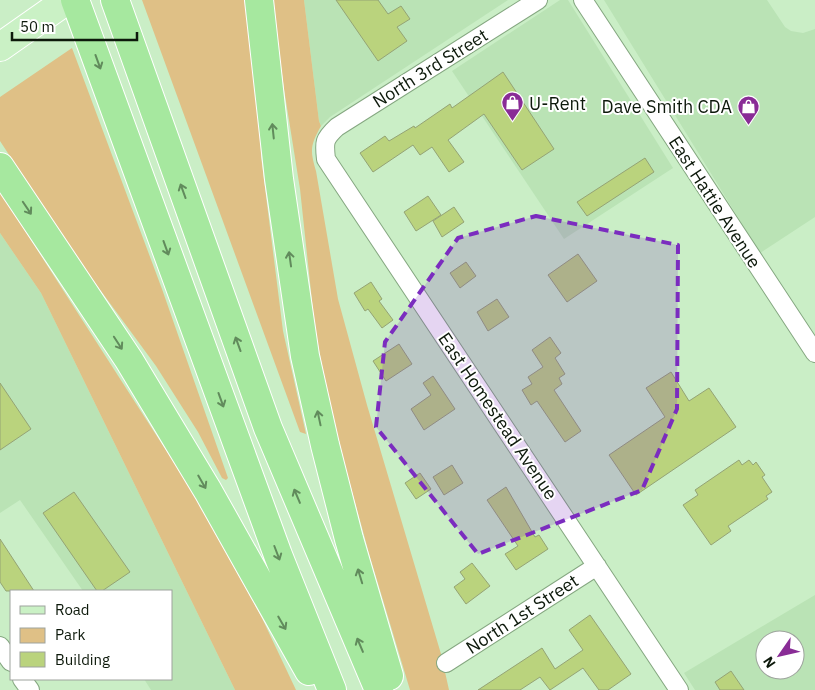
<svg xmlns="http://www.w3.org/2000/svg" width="815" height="690" viewBox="0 0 815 690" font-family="'IBM Plex Sans',sans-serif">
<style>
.built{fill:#bae3b5;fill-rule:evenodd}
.green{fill:#dfc086}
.building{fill:#bad37d;stroke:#94a375}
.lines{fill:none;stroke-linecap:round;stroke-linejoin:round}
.street-casing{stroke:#85a781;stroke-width:20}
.primary-casing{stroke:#fff;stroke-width:30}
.highway-casing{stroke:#fff;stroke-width:30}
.street{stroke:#fff;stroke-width:18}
.primary{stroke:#caf1c5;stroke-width:28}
.highway{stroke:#a6e89f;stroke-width:28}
.oneway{stroke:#618b5c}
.marked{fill:#7b2cbf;fill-opacity:0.2;stroke:#7b2cbf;stroke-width:4;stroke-dasharray:10 6;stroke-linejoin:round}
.labels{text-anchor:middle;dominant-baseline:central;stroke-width:4;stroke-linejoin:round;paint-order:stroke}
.street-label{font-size:18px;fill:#0d190b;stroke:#fff}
.poi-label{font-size:18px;fill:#0d190b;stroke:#fff;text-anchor:start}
</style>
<rect width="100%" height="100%" fill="#caeec6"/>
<path class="built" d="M304,0H508L330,117L321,126L319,121Z
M560,0H568L673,168L564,239L452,71Z
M604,0H767L785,27L791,31L803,33L815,29V217L760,253Z
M0,233L41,293L235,690H151L144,679H171V591H83L20,500L0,513Z
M815,595V690H695L684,673ZM765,640H795V670H765Z"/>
<path class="green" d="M142,0H246L259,91L261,156L283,331L306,434L300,432Z
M272,0H304L319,121L321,126C310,146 310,150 316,171L338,299L367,405L441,654L449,690H410L370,557L333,422L315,329L300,189L284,89Z
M72,48L162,289L228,478L226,480L222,478L198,432L156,366L76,257L0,141V97Z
M0,192L187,483L261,616L296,690H235L41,293L0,233Z"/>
<path class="building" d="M336,0H378L388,14L401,6L410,19L397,27L407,41L378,61Z
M503,72L554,149L522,170L484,114L448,140L464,162L449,172L432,147L420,155L413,145L373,172L360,153L385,136L389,141L414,126L415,128L450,104L452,108Z
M645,158L654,172L587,216L577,202Z
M428,196L441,215L416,231L404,212Z
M454,207L464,222L442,237L433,221Z
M578,254L597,281L567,302L548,275Z
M466,262L476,276L460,288L450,273Z
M371,282L382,299L379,301L393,320L382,328L368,309L365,311L354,293Z
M497,299L509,317L488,331L477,312Z
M550,337L561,353L555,358L565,374L559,378L562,384L554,390L581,431L565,442L537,401L531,405L522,390L532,384L528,377L543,367L532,350Z
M399,344L412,364L386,381L373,361Z
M671,372L689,401L709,388L736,427L636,495L609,455L665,417L646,388Z
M433,376L455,409L424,430L411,409L431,395L423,383Z
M0,383L31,429L0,450Z
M739,460L742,465L749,460L753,465L756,462L765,475L762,477L772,492L766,496L768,499L728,526L731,531L711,545L683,505L698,495L695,490Z
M452,465L463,483L444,495L433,477Z
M420,473L431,489L416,499L405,483Z
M506,487L535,537L539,535L548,549L516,570L505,554L518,546L487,500Z
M74,492L130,572L102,591H97L43,513Z
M0,539L34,591H6L0,582Z
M472,563L490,586L466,604L454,587L465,579L460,572Z
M590,615L631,674L608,690H599L583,668L550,690L540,677L520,690H478L542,648L555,669L583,650L569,630Z
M731,671L744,690H720L715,682Z"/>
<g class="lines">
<defs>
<path id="street" d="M538,0L337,127C324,139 324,142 326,159L679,690
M583,0L815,353
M0,646L11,662
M446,663L597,566
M22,679L30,690"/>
<path id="primary" d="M0,47L67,0"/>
<path id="highway" d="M75,0L278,555L332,690
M115,0L268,428L379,690
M259,0L279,179L305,356L325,445L349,539L389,676
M0,167L129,360L208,491L309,671"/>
</defs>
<use href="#street" class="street-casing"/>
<use href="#primary" class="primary-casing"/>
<use href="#highway" class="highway-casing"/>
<use href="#street" class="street"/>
<use href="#primary" class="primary"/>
<use href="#highway" class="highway"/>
</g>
<defs><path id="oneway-shaft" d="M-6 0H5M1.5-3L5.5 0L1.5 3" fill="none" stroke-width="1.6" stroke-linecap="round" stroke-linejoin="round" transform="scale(1.25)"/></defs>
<g class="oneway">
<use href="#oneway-shaft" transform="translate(98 62) rotate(70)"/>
<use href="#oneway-shaft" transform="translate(273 131) rotate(-96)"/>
<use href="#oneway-shaft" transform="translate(183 191) rotate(-110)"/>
<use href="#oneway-shaft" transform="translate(27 208) rotate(56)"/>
<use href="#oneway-shaft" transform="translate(166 248) rotate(70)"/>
<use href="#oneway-shaft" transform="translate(290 259) rotate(-98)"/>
<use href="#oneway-shaft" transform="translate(118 343) rotate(57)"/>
<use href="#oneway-shaft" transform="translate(238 344) rotate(-110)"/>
<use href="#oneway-shaft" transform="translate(221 400) rotate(70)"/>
<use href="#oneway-shaft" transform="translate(319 418) rotate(-102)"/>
<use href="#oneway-shaft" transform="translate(202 482) rotate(60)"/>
<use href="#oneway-shaft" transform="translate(297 496) rotate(-113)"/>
<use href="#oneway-shaft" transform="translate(277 553) rotate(69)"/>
<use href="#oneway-shaft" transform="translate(360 576) rotate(-107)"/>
<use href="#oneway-shaft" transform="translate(282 623) rotate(60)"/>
<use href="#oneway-shaft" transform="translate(360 645) rotate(-113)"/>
</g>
<path class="marked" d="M536,216L678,245L677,409L642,490L478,554L376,427L385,342L458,238Z"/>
<defs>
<symbol id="shop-pin" viewBox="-11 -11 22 30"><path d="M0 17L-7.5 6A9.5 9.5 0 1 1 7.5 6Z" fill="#892c96" stroke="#fff"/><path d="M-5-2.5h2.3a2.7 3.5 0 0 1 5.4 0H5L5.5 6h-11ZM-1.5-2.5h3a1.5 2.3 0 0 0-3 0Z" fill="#fff"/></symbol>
</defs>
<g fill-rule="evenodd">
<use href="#shop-pin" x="500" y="90" width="25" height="34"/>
<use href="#shop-pin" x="736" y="94" width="25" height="34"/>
</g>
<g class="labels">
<g class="street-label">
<text transform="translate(430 68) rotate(-32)">North 3rd Street</text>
<text transform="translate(715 202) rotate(57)">East Hattie Avenue</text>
<text transform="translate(498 416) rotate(56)">East Homestead Avenue</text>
<text transform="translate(522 614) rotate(-33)">North 1st Street</text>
</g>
<g class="poi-label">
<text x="529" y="103">U-Rent</text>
<text x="732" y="106" text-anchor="end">Dave Smith CDA</text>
</g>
</g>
<rect x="10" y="590" width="162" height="90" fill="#ffffff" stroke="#9ea39d"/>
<rect x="20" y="606" width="25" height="8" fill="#caf1c5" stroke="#9ea39d"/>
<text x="55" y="615" font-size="15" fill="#0d190b">Road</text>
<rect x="20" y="628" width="25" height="15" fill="#dfc086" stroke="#9ea39d"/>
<text x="55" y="640" font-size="15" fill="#0d190b">Park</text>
<rect x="20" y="652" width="25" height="15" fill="#bad37d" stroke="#9ea39d"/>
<text x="55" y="665" font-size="15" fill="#0d190b">Building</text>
<g transform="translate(780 655) rotate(236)"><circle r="24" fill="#ffffff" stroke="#9ea39d"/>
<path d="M0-4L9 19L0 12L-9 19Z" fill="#892c96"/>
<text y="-8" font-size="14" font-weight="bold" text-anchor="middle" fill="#0d190b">N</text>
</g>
<path d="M12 32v8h125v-8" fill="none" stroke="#0d190b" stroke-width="2.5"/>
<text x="20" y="32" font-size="15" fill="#0d190b" stroke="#ffffff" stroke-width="4" paint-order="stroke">50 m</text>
</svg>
